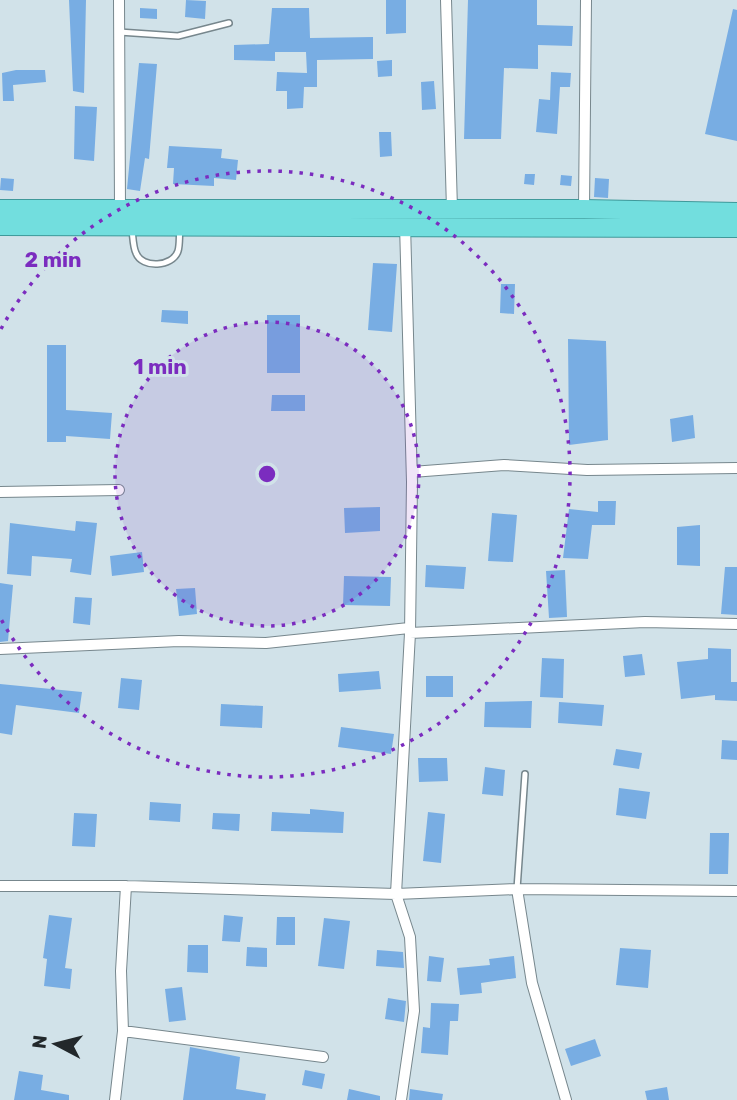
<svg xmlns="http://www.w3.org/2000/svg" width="737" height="1100" viewBox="0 0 737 1100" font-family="Rubik,sans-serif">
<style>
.building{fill:#78ade3}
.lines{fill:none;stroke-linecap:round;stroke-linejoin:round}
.service-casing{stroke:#77878d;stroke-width:8}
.minor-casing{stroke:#77878d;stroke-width:12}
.trunk-casing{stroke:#3f999a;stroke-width:20}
.service{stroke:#fff;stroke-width:5}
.minor{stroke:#fff;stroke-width:10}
.trunk{stroke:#72dede;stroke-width:18}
.ring{fill:none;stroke:#7b2cbf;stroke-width:3.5;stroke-dasharray:3.5 7}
.centre{fill:#7b2cbf;stroke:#d1e2e9;stroke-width:3.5}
.ring-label{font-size:21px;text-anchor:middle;font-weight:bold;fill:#7b2cbf;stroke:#d1e2e9;stroke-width:6;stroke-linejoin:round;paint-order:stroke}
</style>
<rect width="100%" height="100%" fill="#d1e2e9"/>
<path class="building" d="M69,0H86L84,93L73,91Z
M186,0L206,1L205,19L185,17Z
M386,0H406V33L386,34Z
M468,0H537V25L573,26L572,46L538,45V69L504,68L501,139H464Z
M140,8L157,9V19L140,18Z
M272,8H309L310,38L373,37V59L317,60V87H304L303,108L287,109V91H276L277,72L307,73L306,52H275V61L234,60V45L269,44Z
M733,9L737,10V141L705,134Z
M392,60V76L378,77L377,61Z
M139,63L157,64L149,159L145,158L140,191L127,189Z
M16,70H45L46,82L13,85L14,101H3L2,73Z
M551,72L571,73L570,87H560L557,134L536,132L539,99L550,100Z
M434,81L436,109L422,110L421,82Z
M75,106L97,107L94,161L74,159Z
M379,132H391L392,156L380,157Z
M169,146L222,149L221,158L238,160L236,180L214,178V186L173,184L174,168H167Z
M525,174H535L534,185L524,184Z
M561,175L572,176L571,186L560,185Z
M1,178L14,179L13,191L0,190Z
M595,178L609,179L608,198L594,197Z
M373,263L397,264L392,332L368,330Z
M501,284H515L514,314L500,313Z
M162,310L188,311V324L161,322Z
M267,315H300V373H267Z
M568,339L606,341L608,440L569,445Z
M47,345H66V410L112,413L110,439L66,436V442H47Z
M272,395H305V411H271Z
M693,415L695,438L672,442L670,419Z
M598,501H616L615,525H592L588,559L563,558L569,509L598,512Z
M380,507V531L345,533L344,508Z
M492,513L517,515L513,562L488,561Z
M76,521L97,523L91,575L70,572L72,559L32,556L31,576L7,574L10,523L75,531Z
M700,525V566L677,565V527Z
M142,552L144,572L112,576L110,556Z
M426,565L466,567L464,589L425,587Z
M725,567H737V615L721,614Z
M565,570L567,617L549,618L546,571Z
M344,576L391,577L390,606L343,605Z
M0,583L13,585L8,641L0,642Z
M195,588L197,614L179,616L176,589Z
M75,597L92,598L90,625L73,623Z
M708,648L731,649V682H737V701L715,700V695L681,699L677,662L708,659Z
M642,654L645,675L625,677L623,656Z
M542,658L564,659L563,698L540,697Z
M379,671L381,689L339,692L338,674Z
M426,676H453V697H426Z
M121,678L142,680L139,710L118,708Z
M0,684L82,692L79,713L16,705L12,735L0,733Z
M532,701L531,728L484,727L485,702Z
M559,702L604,705L602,726L558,723Z
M221,704L263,706L262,728L220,726Z
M341,727L394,734L391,754L338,747Z
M722,740L737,741V760L721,759Z
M616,749L642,753L639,769L613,765Z
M418,758H447L448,781L419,782Z
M485,767L505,770L503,796L482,794Z
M619,788L650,792L646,819L616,815Z
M150,802L181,804L180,822L149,820Z
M310,809L344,812L343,833L271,831L272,812L310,814Z
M428,812L445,814L441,863L423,861Z
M74,813L97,814L95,847L72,846Z
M213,813L240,814L239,831L212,829Z
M710,833H729L728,874H709Z
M49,915L72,918L65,968L72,969L70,989L44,986L47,959L43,958Z
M224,915L243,917L240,942L222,941Z
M277,917H295V945H276Z
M324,918L350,921L344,969L318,966Z
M188,945H208V973L187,972Z
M247,947L267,948V967L246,966Z
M620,948L651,950L648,988L616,985Z
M377,950L403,952L404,968L376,966Z
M429,956L444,958L441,982L427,981Z
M514,956L516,978L481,983L482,993L460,995L457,968L490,965L489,959Z
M182,987L186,1020L169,1022L165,989Z
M388,998L406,1001L404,1022L385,1019Z
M431,1003L459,1004L458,1021H450L448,1055L421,1053L423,1027L430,1028Z
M595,1039L601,1056L571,1066L565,1049Z
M190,1047L240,1057L236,1089L266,1094L265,1100H183Z
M305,1070L325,1074L322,1089L302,1085Z
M19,1071L43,1075L41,1090L69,1095V1100H14Z
M667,1087L669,1100H647L645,1091Z
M349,1089L380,1096V1100H347Z
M410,1089L443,1094L442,1100H409Z"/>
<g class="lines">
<defs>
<path id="service" d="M119,32L178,36L229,23
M132,230C133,237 133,247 136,253C142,269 173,267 178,251C180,245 179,235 180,228
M517,889L525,774"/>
<path id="minor" d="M119,0L120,208
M446,0L452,209
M584,209L586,0
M412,472L504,465L587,470L737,468
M0,492L119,490
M410,633L645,622L737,624
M0,649L179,641L266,643L409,628
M0,886H126L396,894L517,889L737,891
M517,889L532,983L566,1100
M123,1031L323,1057
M115,1100L123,1031L121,971L126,886
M401,1100L414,1011L410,937L396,894L410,633L412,482L405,224"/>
<path id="trunk" d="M0,209H584L737,212
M0,226L737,228"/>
</defs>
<use href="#service" class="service-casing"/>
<use href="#minor" class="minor-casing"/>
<use href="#trunk" class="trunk-casing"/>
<use href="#service" class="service"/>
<use href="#minor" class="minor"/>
<use href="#trunk" class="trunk"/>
</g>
<circle cx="267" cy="474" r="152" fill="#7b2cbf" fill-opacity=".12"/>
<g class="ring">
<circle cx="267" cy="474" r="152"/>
<path d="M1 329A303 303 0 1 1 1 619"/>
</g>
<circle cx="267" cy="474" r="10" class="centre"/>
<g class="ring-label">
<text x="53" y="267">2 min</text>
<text x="160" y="374">1 min</text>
</g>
<g transform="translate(56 1044) rotate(277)" stroke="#d1e2e9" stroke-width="5" paint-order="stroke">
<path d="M0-5L12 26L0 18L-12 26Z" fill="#22282b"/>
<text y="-10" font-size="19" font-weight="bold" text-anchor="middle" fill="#22282b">N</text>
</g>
</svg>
